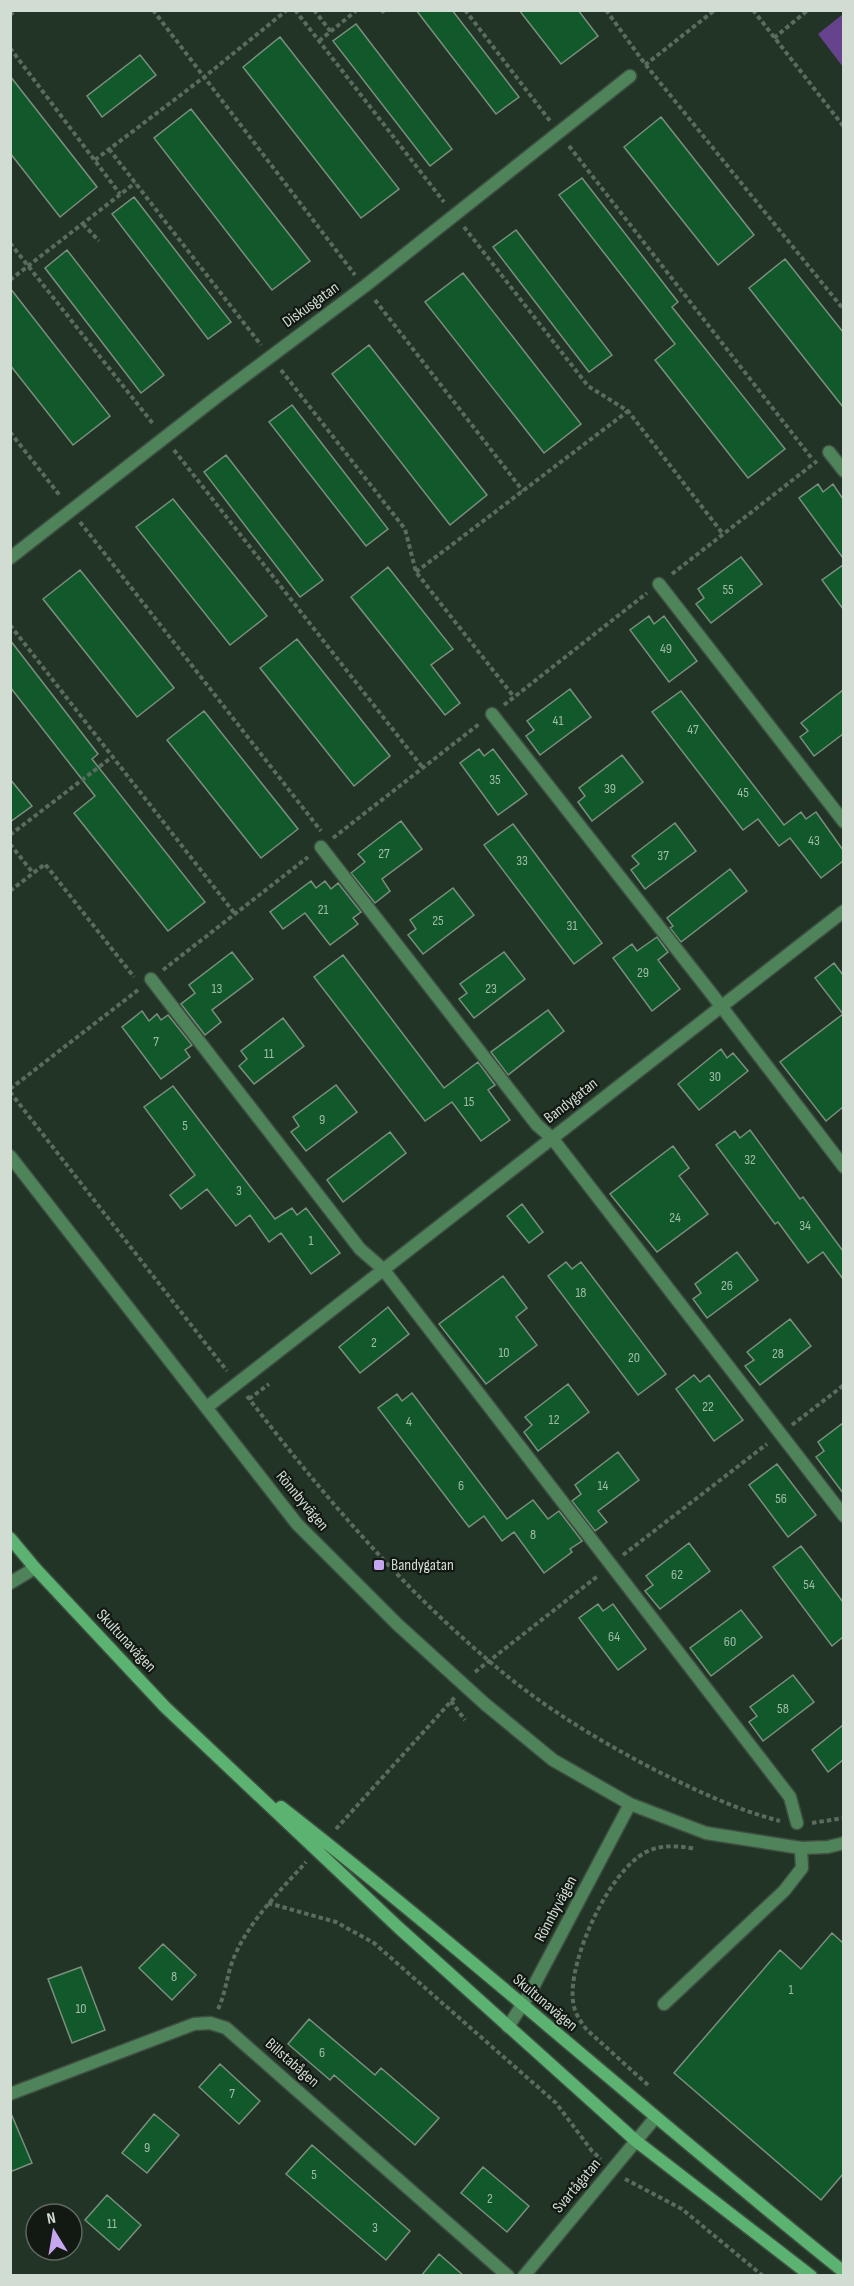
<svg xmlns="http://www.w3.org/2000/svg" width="854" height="2286" viewBox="0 0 854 2286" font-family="'Sofia Sans Condensed',sans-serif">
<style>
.green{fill:#67438d}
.building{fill:#11592a;stroke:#7b8f7e;stroke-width:1.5}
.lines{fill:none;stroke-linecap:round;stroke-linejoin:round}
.service-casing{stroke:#3e4f42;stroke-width:15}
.minor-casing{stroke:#3e4f42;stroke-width:15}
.secondary-casing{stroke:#3e4f42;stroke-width:15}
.path{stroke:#5b6b5e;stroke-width:4;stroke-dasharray:4.5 3;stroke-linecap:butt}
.service{stroke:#4f845a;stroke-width:12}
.minor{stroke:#4f845a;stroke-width:12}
.secondary{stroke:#5cb371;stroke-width:12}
.poi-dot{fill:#c7a6f0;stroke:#121913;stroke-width:2}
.labels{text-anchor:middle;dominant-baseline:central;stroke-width:4.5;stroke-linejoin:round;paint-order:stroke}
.number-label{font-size:14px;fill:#a1bba9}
.street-label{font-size:16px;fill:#d1dcd3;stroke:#121913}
.poi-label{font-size:16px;fill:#d1dcd3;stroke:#121913;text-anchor:start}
</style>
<rect width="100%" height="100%" fill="#223426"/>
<path class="green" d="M843,14V67L818,34Z"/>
<path class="building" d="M416,10H452L519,97L496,114Z
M519,10H578L598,36L561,64Z
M356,24L452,149L430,166L333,41Z
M280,37L399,189L361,218L243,67Z
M140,55L156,75L102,117L87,96Z
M10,76L97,187L60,217L10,153Z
M191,109L310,261L272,290L154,138Z
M661,117L754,235L718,265L624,147Z
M582,178L678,302L672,307L785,449L748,478L655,360L675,344L559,195Z
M134,197L231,322L208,339L112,214Z
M516,230L612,355L589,372L493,247Z
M67,250L164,375L141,393L45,268Z
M785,259L843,332V407L749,288Z
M463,273L581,424L544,453L425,302Z
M10,288L110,416L73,445L10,365Z
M369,345L487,495L450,525L332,374Z
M292,405L388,529L366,546L269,422Z
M226,455L323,580L300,597L204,472Z
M818,484L823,492L833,484L843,499V558L799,498Z
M173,499L267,616L230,645L136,527Z
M741,557L762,584L711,623L696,604L704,598L698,589Z
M843,565V609L822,580Z
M388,567L453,649L431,665L460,703L445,715L351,597Z
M80,570L174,688L137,717L43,599Z
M649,616L654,624L664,616L697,661L669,682L630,630Z
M297,639L390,756L354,786L260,668Z
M10,640L98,754L92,759L205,902L168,931L74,813L95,796L10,687Z
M570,689L591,717L540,755L526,736L534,730L527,721Z
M843,690V734L814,756L800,737L808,731L801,723Z
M681,691L784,825L801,812L806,819L816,812L843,850V861L821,878L790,838L779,846L758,819L743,830L652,712Z
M204,711L298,829L261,858L167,740Z
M479,749L484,756L493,749L527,794L498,815L460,763Z
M622,755L643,782L592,821L578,802L585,796L579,788Z
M10,779L32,806L10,822Z
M401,821L422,849L382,879L390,891L375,903L351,873L365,862L358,854Z
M675,823L696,851L645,889L631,870L639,864L632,856Z
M513,824L602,943L574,964L484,845Z
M730,869L747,891L681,942L670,928L673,926L667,918Z
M311,881L316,888L325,881L331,889L338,883L361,912L353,918L358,924L330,945L305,913L283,929L270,912Z
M453,888L474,915L423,954L408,935L416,929L410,920Z
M657,937L668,952L658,960L680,989L652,1011L613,958L632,944L637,951Z
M232,952L253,979L212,1010L221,1022L205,1035L181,1004L195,993L189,985Z
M504,952L525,979L474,1018L459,999L467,993L460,984Z
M343,955L444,1088L478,1062L495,1085L488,1090L510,1120L481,1141L452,1102L425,1121L314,977Z
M834,963L843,975V1107L826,1121L780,1062L843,1014L815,978Z
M548,1010L564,1031L508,1075L491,1052Z
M142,1011L149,1021L157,1014L161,1020L168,1015L192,1045L185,1050L190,1057L161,1079L122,1027Z
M283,1018L304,1046L254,1084L239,1066L247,1059L241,1051Z
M721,1049L727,1058L733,1053L748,1071L699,1110L678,1084Z
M336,1085L357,1112L306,1151L291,1132L299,1126L293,1117Z
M173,1086L275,1219L292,1208L297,1215L306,1208L340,1253L311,1274L281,1233L269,1242L250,1215L236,1226L207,1189L181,1209L170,1195L195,1175L144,1107Z
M750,1130L800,1199L803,1197L843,1251V1279L823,1252L808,1263L778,1222L775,1224L716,1145L735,1131L740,1138Z
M390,1132L406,1153L343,1202L327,1180Z
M673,1146L689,1168L679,1176L708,1214L657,1252L610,1194Z
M522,1204L543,1232L529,1243L507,1216Z
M737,1252L758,1280L707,1318L693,1299L701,1293L695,1284Z
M566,1262L572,1269L581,1262L666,1374L638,1395L548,1276Z
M503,1276L527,1308L516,1317L537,1345L486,1384L439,1324Z
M388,1307L409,1334L360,1373L339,1347Z
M790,1319L811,1346L760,1385L745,1366L754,1360L747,1352Z
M694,1375L700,1382L709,1375L743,1420L714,1441L676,1389Z
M568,1384L589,1412L538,1451L524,1432L532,1425L525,1417Z
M412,1393L507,1519L533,1500L548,1519L559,1511L582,1541L570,1549L572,1552L544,1573L514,1532L502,1541L484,1516L469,1527L378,1408L397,1394L402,1401Z
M843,1423V1493L816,1457L824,1451L818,1442Z
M618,1452L639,1480L598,1511L607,1522L595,1531L572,1501L581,1494L575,1485Z
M777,1464L816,1515L788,1537L749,1485Z
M689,1543L710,1571L660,1609L645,1591L653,1585L646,1576Z
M801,1546L843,1602V1637L832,1646L773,1567Z
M598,1604L603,1611L613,1604L646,1649L618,1670L579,1618Z
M741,1610L762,1637L711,1676L690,1648Z
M793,1675L814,1702L763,1741L749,1722L757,1716L750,1707Z
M843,1725V1760L828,1772L812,1750Z
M832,1933L843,1943V2174L821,2200L674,2073L780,1950L801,1969Z
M163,1944L196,1975L172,2000L139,1968Z
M81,1967L105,2030L72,2043L48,1979Z
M309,2019L375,2075L381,2068L439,2118L415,2145L334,2075L330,2080L288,2044Z
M220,2064L260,2101L239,2124L199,2087Z
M10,2111L32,2163L10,2172Z
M154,2114L179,2135L147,2173L122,2153Z
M312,2145L410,2231L386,2260L286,2174Z
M483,2167L529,2206L507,2232L461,2193Z
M107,2195L141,2225L119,2250L85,2220Z
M439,2254L464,2276H421Z"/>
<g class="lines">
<defs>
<path id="service" d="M829,452L844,471
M659,584L844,822
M492,714L711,993L844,1167
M321,847L537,1125L552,1138L844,1516
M151,979L360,1249L383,1269L790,1797L797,1823
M10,1583L35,1568
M664,2004L784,1891L802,1868L801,1848"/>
<path id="minor" d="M10,558L218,396L365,286L630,76
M10,1156L297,1524L397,1624L485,1704L553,1760L630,1804L706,1833L801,1848L828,1847L844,1843
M207,1407L844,911
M508,2027L531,1991L630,1804
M10,2094L194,2024L210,2023L226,2028L508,2276
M524,2276L655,2118"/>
<path id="secondary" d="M10,1538L35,1568L165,1707L399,1928L636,2141L811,2276
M281,1807C473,1957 654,2120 844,2272"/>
</defs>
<use href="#service" class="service-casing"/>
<use href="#minor" class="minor-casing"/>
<use href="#secondary" class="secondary-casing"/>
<path class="path" d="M153,10L355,275
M295,10L444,202
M314,10L331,32
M382,10L384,13
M465,10L550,121
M606,10L645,64L844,310
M753,10L844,127
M10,15L16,10
M774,38L808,10
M319,41L357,10
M10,48L120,194
M645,65L715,10
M569,146L813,460
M109,149L261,345
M95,160L203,78L287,10
M83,224L99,241
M464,227L588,386L628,411L723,534
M10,243L154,425
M10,280L135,183
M375,300L523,491
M281,370L405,529L416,572L514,697
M10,432L61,497
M174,450L423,768
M80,522L321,831
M416,572L628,411
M672,574L817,461
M10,625L235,914
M504,705L647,593
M10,835L112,757
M333,838L479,724
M10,844L33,873
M10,891L45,864L134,977
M163,970L308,857
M10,1089L138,990
M10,1092L227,1371
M247,1396C319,1490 397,1583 488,1660C538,1704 596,1739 655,1770C695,1790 737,1810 780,1821
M249,1399L269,1384
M792,1425L844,1385
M623,1555L767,1444
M475,1672L599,1575
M451,1701L465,1720
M812,1823L844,1818
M336,1829L455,1697
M268,1903L336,1922L374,1943L556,2103L592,2151L601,2159
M218,2009C226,1993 227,1972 235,1955C251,1919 280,1891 306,1862
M648,2085L587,2030C580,2021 574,2012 573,2001C568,1960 609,1871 646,1852C662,1844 679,1846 696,1849
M625,2179L682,2209L763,2276"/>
<use href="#service" class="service"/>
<use href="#minor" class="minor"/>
<use href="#secondary" class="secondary"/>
</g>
<rect class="poi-dot" x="373" y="1559" width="12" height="12" rx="3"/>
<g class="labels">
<g class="number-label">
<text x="728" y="589">55</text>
<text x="666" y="648">49</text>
<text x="558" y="720">41</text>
<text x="693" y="729">47</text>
<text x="495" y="779">35</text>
<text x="610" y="788">39</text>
<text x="743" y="792">45</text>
<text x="814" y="840">43</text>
<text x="384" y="853">27</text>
<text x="663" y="855">37</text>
<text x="522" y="860">33</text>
<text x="323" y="909">21</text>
<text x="438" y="920">25</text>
<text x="572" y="925">31</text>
<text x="643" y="972">29</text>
<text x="217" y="988">13</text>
<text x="491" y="988">23</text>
<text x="156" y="1041">7</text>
<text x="269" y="1053">11</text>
<text x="715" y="1076">30</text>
<text x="469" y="1101">15</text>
<text x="322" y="1119">9</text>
<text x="185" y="1125">5</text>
<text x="750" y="1159">32</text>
<text x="239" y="1190">3</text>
<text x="675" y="1217">24</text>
<text x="805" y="1225">34</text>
<text x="311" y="1240">1</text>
<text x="727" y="1285">26</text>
<text x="581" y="1292">18</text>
<text x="374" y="1342">2</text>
<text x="504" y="1352">10</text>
<text x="778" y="1353">28</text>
<text x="634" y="1357">20</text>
<text x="708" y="1406">22</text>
<text x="554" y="1419">12</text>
<text x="409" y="1421">4</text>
<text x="461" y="1485">6</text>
<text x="603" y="1485">14</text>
<text x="781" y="1498">56</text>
<text x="533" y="1534">8</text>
<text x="677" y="1574">62</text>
<text x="809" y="1584">54</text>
<text x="614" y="1636">64</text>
<text x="730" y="1641">60</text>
<text x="783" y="1708">58</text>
<text x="174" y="1976">8</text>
<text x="791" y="1989">1</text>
<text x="81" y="2008">10</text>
<text x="322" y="2052">6</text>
<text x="232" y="2093">7</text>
<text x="147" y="2147">9</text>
<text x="314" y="2174">5</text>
<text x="490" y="2198">2</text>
<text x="112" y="2223">11</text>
<text x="375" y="2227">3</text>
</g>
<g class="street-label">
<text transform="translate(311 305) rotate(-36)">Diskusgatan</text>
<text transform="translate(571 1101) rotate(-38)">Bandygatan</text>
<text transform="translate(302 1501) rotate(50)">Rönnbyvägen</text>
<text transform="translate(126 1641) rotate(47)">Skultunavägen</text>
<text transform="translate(556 1909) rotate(-62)">Rönnbyvägen</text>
<text transform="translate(545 2003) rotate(40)">Skultunavägen</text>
<text transform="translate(292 2063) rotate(41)">Billstabågen</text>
<text transform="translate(577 2186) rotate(-50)">Svartågatan</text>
</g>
<g class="poi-label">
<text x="391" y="1565">Bandygatan</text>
</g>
</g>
<rect width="854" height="2286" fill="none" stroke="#d1dcd3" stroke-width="24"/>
<g transform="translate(54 2232) rotate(349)"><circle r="28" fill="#121913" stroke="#5e6760" stroke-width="1.5"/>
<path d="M0-4.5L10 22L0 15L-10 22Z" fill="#c7a6f0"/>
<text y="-9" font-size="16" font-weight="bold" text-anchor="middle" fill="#d1dcd3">N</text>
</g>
</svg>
